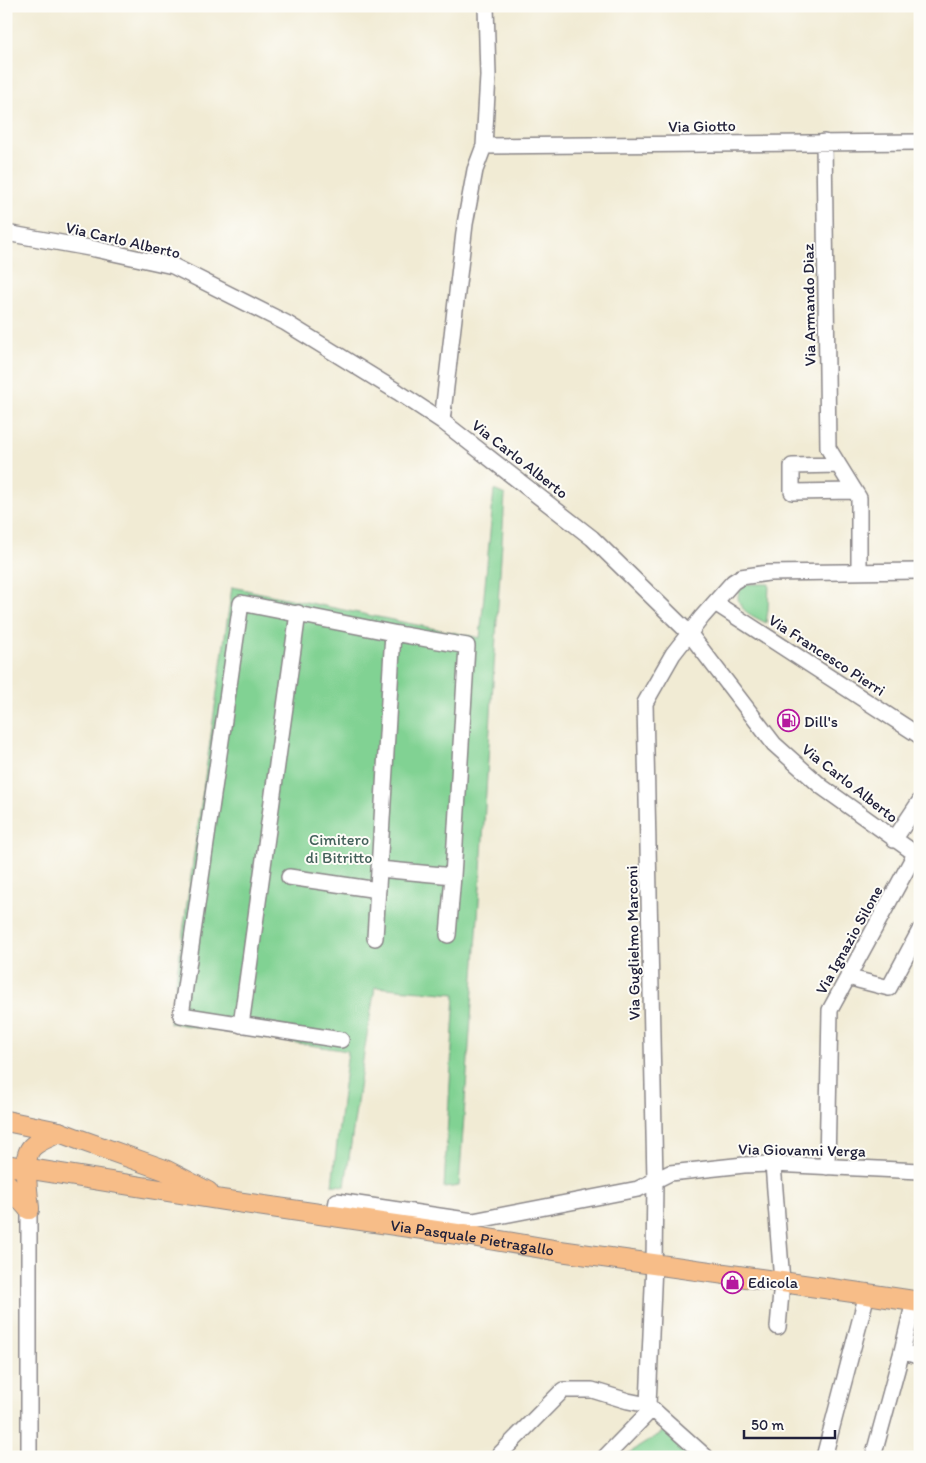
<svg xmlns="http://www.w3.org/2000/svg" width="926" height="1463" viewBox="0 0 926 1463" font-family="Itim,sans-serif">
<style>
.green{fill:#81d293;stroke:#527a67}
.lines{fill:none;stroke-linecap:round;stroke-linejoin:round}
.minor-casing{stroke:#8a8688;stroke-width:18}
.major-casing{stroke:#8a8688;stroke-width:22}
.minor{stroke:#fff;stroke-width:15}
.major{stroke:#f7bd88;stroke-width:20}
.labels{text-anchor:middle;dominant-baseline:central;stroke-width:4;stroke-linejoin:round;paint-order:stroke}
.street-label{font-size:16px;fill:#22223b;stroke:#fdfcf7}
.poi-label{font-size:16px;fill:#22223b;stroke:#fdfcf7;text-anchor:start}
.park-label{font-size:16px;fill:#43605a;stroke:#fdfcf7}
</style>
<rect width="100%" height="100%" fill="#fdfcf7"/>
<filter id="ink" filterUnits="userSpaceOnUse"><feTurbulence type="fractalNoise" baseFrequency=".02" numOctaves="2"/><feDisplacementMap in="SourceGraphic" scale="10" xChannelSelector="R" yChannelSelector="G"/><feConvolveMatrix kernelMatrix="1 2 1 2 8 2 1 2 1" color-interpolation-filters="sRGB"/></filter>
<filter id="wash" filterUnits="userSpaceOnUse"><feTurbulence type="fractalNoise" baseFrequency=".0096" numOctaves="4" result="noise"/><feDisplacementMap in="SourceGraphic" scale="20" xChannelSelector="R" yChannelSelector="G"/><feGaussianBlur stdDeviation="1.12" result="paint"/><feColorMatrix in="noise" values="0 0 0 0 0 0 0 0 0 0 0 0 0 0 0 0 0 1.4 0 .05"/><feComposite in="paint" operator="in"/></filter>
<g filter="url(#wash)">
<rect width="100%" height="100%" fill="#f1ebd4"/>
<path class="green" d="M494,490L505,495L476,948L459,1186L444,1188L455,994L375,987L364,1053L345,1186L332,1185L348,1051L170,1023L232,587L480,638Z
M748,584H769L768,610L766,623C755,617 738,611 738,596C739,590 742,586 748,584Z
M666,1430L695,1457H626V1455Z"/>
</g>
<g filter="url(#ink)">
<g class="lines">
<defs>
<path id="minor" d="M824,142L828,448L859,498V572
M484,146L920,142
M6,233L95,249L173,266L286,323L398,392L442,421L592,538L689,633L774,744L822,787L920,857
M442,421L465,224L475,170L484,146L488,76L486,6
M838,465L792,466V492L854,491
M715,603L920,736
M894,840L920,801
M379,869L453,876
M289,877L378,890
M375,938L393,633
M849,977L858,980L889,988L920,930
M241,1025L298,613
M341,1040L181,1015L241,603L393,633L467,646L453,876L448,935
M773,1164L782,1282L778,1327
M827,1167L830,1010L915,854
M334,1216L337,1201L473,1221L638,1189L670,1173L744,1165L773,1164L920,1171
M902,1351L920,1357
M648,1405L706,1457
M29,1457V1209
M497,1457L563,1390H592L628,1401L648,1405
M605,1457L648,1413V1405L654,1264L655,1180L645,703L673,654L702,617L733,582L741,577L768,573L920,571
M824,1457L867,1294
M873,1457L902,1351L914,1301"/>
<g id="major">
<path d="M6,1121L59,1132L75,1138L165,1170L208,1192"/>
<path id="s1" d="M6,1165L223,1200L471,1236L560,1251L867,1294L920,1302"/>
<path d="M6,1183L29,1209"/>
<path d="M29,1209C28,1194 21,1158 32,1147C39,1140 50,1137 59,1132"/>
</g>
</defs>
<use href="#minor" class="minor-casing"/>
<use href="#major" class="major-casing"/>
<use href="#minor" class="minor"/>
<use href="#major" class="major"/>
</g>
</g>
<defs>
<symbol id="fuel-ring" viewBox="-11 -11 22 22"><circle r="9.5" fill="#fdfcf7" stroke="#b5179e" stroke-width="1.5"/><path d="M-5.5-6h7V0h2V4h1.3V-2.5L3-4.5l.8-.8L6-3V5H2.5V1h-1V6h-7ZM-4.2-4.7v3.2H.2V-4.7Z" fill="#b5179e"/></symbol>
<symbol id="shop-ring" viewBox="-11 -11 22 22"><circle r="9.5" fill="#fdfcf7" stroke="#b5179e" stroke-width="1.5"/><path d="M-5-2.5h2.3a2.7 3.5 0 0 1 5.4 0H5L5.5 6h-11ZM-1.5-2.5h3a1.5 2.3 0 0 0-3 0Z" fill="#b5179e"/></symbol>
</defs>
<g fill-rule="evenodd">
<use href="#fuel-ring" x="776" y="708" width="25" height="25"/>
<use href="#shop-ring" x="720" y="1270" width="25" height="25"/>
</g>
<g class="labels">
<g class="street-label">
<text transform="translate(702 126) rotate(-1)">Via Giotto</text>
<text transform="translate(123 240) rotate(13)">Via Carlo Alberto</text>
<text transform="translate(809 305) rotate(-91)">Via Armando Diaz</text>
<text transform="translate(520 459) rotate(38)">Via Carlo Alberto</text>
<text transform="translate(827 655) rotate(33)">Via Francesco Pierri</text>
<text transform="translate(850 783) rotate(38)">Via Carlo Alberto</text>
<text transform="translate(849 940) rotate(-61)">Via Ignazio Silone</text>
<text transform="translate(633 943) rotate(-91)">Via Guglielmo Marconi</text>
<text transform="translate(802 1150) rotate(1)">Via Giovanni Verga</text>
<text stroke="none"><textPath href="#s1" startOffset="472">Via Pasquale Pietragallo</textPath></text>
</g>
<g class="poi-label">
<text x="804" y="721">Dill's</text>
<text x="748" y="1282">Edicola</text>
</g>
<g class="park-label">
<text x="339" y="839">Cimitero<tspan x="339" dy="18">di Bitritto</tspan></text>
</g>
</g>
<rect width="926" height="1463" fill="none" stroke="#fdfcf7" stroke-width="25"/>
<path d="M744 1430v8h91v-8" fill="none" stroke="#22223b" stroke-width="2.5"/>
<text x="751" y="1430" font-size="15" fill="#22223b" stroke="#fdfcf7" stroke-width="4" paint-order="stroke">50 m</text>
</svg>
